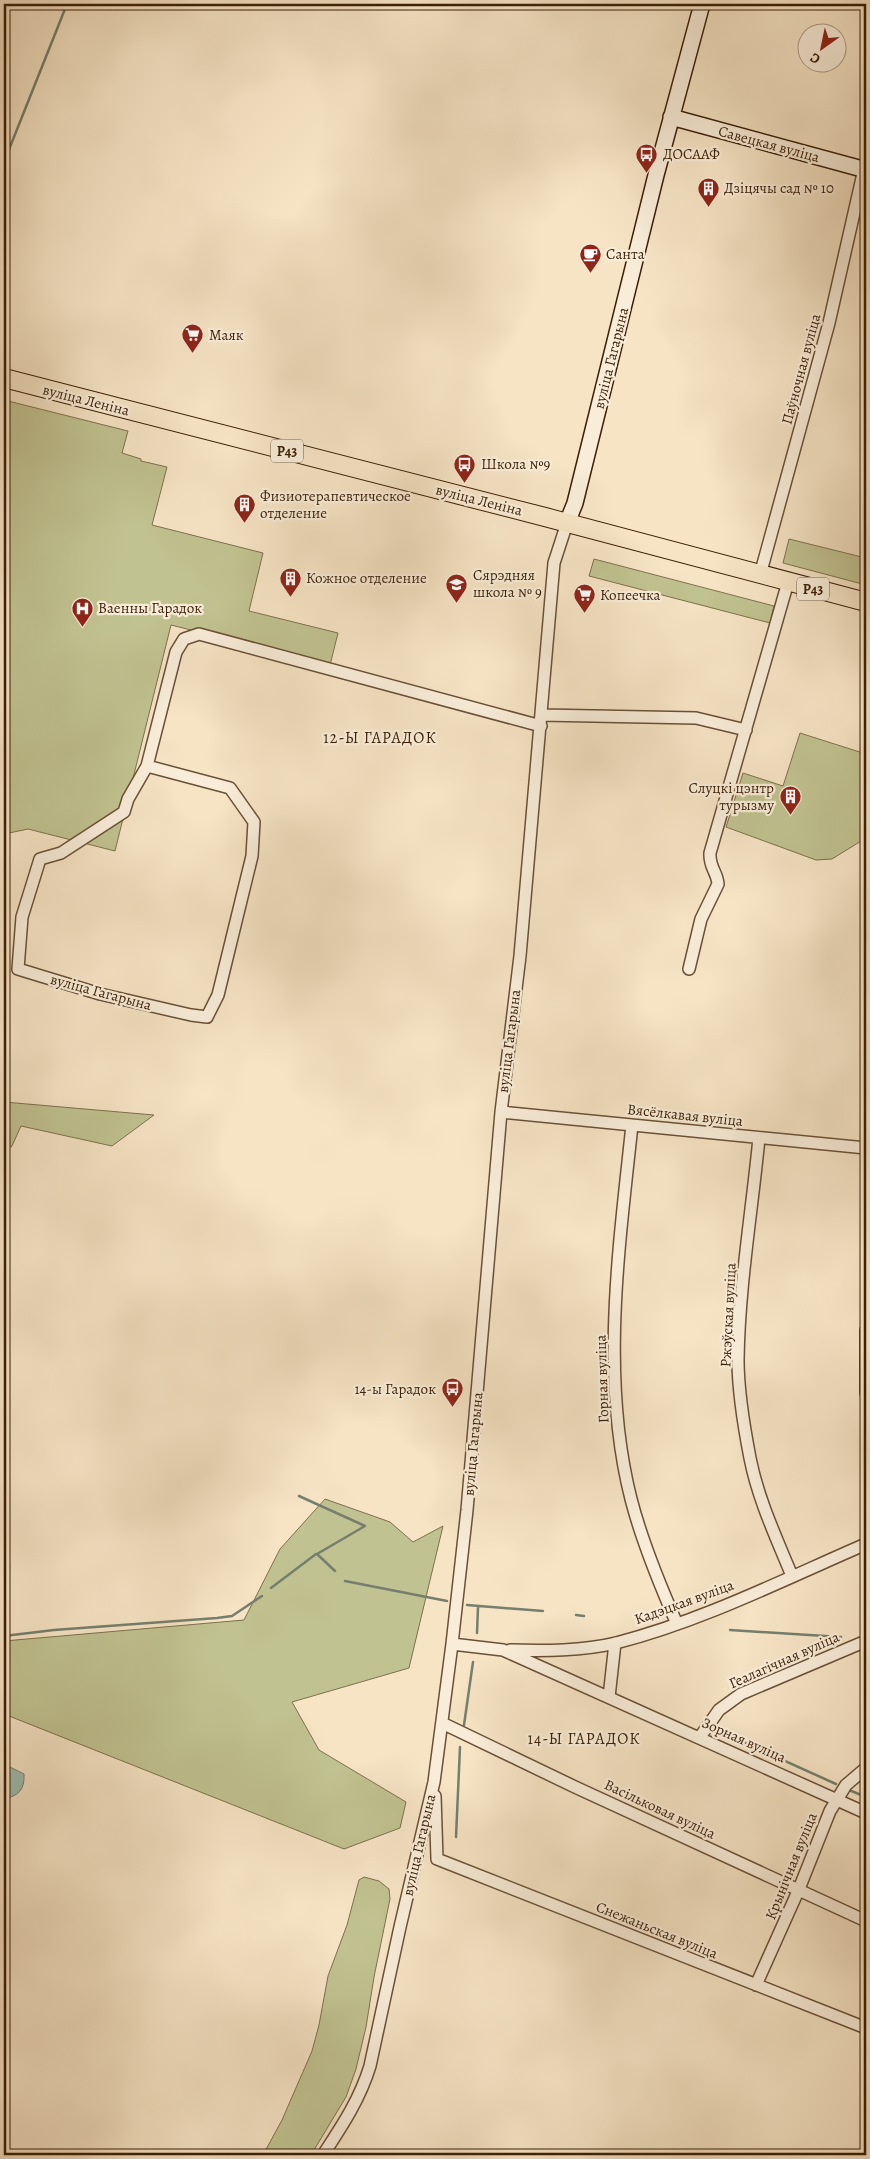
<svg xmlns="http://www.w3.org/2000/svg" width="870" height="2159" viewBox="0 0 870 2159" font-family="Alegreya,serif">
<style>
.green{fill:#c1c291;stroke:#7e704c}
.water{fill:#9dbfb1;stroke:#767f6d}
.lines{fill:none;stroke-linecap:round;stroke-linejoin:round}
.stream{stroke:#767f6d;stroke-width:2.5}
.street-casing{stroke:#6a5036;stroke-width:14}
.secondary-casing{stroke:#3b1f06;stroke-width:18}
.primary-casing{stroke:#3b1f06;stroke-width:20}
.street{stroke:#f9edd9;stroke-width:11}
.secondary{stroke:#f9edd9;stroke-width:15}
.primary{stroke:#f6e4c5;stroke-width:18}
.labels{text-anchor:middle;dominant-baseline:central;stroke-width:4.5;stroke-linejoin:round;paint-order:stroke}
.shield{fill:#f9edd9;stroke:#745d45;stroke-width:1}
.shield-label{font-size:14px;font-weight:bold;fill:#3b1f06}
.street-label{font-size:15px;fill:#3b1f06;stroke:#f9edd9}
.poi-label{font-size:15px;fill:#3b1f06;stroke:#f9edd9;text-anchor:start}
.neighbourhood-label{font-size:16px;letter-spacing:1px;fill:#3b1f06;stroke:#f9edd9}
</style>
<rect width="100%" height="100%" fill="#f6e4c5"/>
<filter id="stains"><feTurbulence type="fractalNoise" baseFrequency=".004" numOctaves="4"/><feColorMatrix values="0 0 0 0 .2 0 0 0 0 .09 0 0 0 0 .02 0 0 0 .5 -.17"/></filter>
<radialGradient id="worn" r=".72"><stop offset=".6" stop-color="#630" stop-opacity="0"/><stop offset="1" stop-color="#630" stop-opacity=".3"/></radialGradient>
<path class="green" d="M4,400L128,431L122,453L141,459V461L167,467L152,525L263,553L249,611L338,633L330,665L171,625L115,851L28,829L4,834Z
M789,539L866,558V585L783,563Z
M594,559L774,606L770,623L589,576Z
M800,733L866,754V838L832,859L816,860L726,827L743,773L783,786Z
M4,1102L154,1115L112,1146L21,1126L12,1146L4,1152Z
M325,1499L390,1522L413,1542L443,1526L409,1668L292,1702L319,1750L406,1802L400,1828L344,1849L4,1714V1641L244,1620L280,1549Z
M364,1877L379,1881L389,1889L390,1899L374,1977L366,2027L356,2069L346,2097L311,2155H263L282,2120L312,2051L319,2025L328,1976L347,1925L359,1880Z"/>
<path class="water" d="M4,1764L24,1774C25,1790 18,1796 4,1799Z"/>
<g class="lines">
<path class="stream" d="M4,162L67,4
M299,1496L365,1526L317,1554L335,1571
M345,1581L447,1601
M271,1588L316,1554
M467,1605L543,1611
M576,1615L584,1616
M730,1630L841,1637
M477,1633L478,1607
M4,1636L54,1630L217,1618L232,1616L262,1596
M464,1725L473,1662
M712,1728L836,1784
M849,1790L866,1797
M456,1837L460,1747"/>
<defs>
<path id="street" d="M760,575L829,323L864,169
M542,715L696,718L746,730
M147,766L230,788L254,822L252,856L218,995L207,1017L191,1015L100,994L18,969L22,917L40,859L61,853L124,812L128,799L147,766L176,652L184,639L199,634L541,726
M689,969L701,919L718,884C717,871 709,868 710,853L788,582
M501,1112L866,1148
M632,1125C619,1248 600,1377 631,1499C642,1542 659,1583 677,1624
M759,1138C752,1211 739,1286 738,1360C738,1392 744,1427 750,1458C758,1499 776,1537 792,1576
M866,1330V1393
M452,1644L503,1650L866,1813
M510,1650C545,1651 582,1651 616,1643C702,1621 785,1579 866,1544
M609,1697L615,1643
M442,1723L575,1787L866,1921
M700,1737L719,1710L741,1694L866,1641
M435,1796L437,1859L866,2028
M756,1985L799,1889L830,1811L846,1785L866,1768
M323,2155C342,2126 360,2099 370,2066L400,1927L434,1782L452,1644L467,1510L501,1112L520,956L554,563L567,523"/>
<path id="secondary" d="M671,117L866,170
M567,523L575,503L656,175L702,4"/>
<path id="primary" d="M4,378L545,517L866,602"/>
</defs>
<use href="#street" class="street-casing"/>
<use href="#secondary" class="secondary-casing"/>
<use href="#primary" class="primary-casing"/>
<use href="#street" class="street"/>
<use href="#secondary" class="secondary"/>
<use href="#primary" class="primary"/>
</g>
<defs>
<symbol id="bus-pin" viewBox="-11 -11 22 30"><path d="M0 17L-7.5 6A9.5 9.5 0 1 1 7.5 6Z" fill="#8f2418" stroke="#f9edd9"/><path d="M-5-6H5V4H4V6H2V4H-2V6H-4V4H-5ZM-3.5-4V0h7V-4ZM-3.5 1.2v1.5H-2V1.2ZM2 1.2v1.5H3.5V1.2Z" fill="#fff"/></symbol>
<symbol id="building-pin" viewBox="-11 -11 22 30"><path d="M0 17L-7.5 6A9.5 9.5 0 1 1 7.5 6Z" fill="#8f2418" stroke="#f9edd9"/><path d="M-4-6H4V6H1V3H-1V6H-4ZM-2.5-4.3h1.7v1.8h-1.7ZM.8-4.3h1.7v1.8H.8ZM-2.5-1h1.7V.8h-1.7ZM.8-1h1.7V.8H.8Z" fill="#fff"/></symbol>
<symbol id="cafe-pin" viewBox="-11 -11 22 30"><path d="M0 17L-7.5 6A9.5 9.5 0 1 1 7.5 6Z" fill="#8f2418" stroke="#f9edd9"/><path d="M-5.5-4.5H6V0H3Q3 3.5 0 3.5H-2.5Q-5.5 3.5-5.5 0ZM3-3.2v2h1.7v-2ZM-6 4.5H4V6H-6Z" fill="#fff"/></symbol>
<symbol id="supermarket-pin" viewBox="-11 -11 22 30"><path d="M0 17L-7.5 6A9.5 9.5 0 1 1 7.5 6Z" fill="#8f2418" stroke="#f9edd9"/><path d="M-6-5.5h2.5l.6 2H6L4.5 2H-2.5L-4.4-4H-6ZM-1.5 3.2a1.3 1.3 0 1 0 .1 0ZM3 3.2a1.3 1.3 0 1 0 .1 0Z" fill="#fff"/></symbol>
<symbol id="school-pin" viewBox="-11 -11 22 30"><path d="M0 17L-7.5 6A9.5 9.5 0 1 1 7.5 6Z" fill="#8f2418" stroke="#f9edd9"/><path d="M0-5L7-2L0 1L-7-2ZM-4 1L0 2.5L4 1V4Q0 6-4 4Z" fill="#fff"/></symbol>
<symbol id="hospital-pin" viewBox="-11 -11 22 30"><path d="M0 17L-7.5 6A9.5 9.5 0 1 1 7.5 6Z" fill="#8f2418" stroke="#f9edd9"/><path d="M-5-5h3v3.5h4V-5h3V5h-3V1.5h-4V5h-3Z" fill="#fff"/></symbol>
</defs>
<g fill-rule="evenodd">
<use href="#bus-pin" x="634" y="142" width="25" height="34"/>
<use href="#building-pin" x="696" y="176" width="25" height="34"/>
<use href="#cafe-pin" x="578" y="242" width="25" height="34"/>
<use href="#supermarket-pin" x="180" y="322" width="25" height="34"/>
<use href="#bus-pin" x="452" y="452" width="25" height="34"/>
<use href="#building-pin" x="232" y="492" width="25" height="34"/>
<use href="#building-pin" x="278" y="566" width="25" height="34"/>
<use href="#school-pin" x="444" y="572" width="25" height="34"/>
<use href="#supermarket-pin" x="572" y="582" width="25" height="34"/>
<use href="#hospital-pin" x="70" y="596" width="25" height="34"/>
<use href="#building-pin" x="778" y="784" width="25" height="34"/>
<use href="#bus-pin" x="440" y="1376" width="25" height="34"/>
</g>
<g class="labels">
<g class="shield">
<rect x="271" y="439.5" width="32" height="23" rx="4"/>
<rect x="797" y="577.5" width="32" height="23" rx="4"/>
</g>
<g class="shield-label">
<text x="287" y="451">Р43</text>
<text x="813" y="589">Р43</text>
</g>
<g class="street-label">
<text transform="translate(769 144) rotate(15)">Савецкая вуліца</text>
<text transform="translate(611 358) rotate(-76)">вуліца Гагарына</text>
<text transform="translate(801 369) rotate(-75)">Паўночная вуліца</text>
<text transform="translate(86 400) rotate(14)">вуліца Леніна</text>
<text transform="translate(479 500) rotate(14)">вуліца Леніна</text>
<text transform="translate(101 992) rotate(15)">вуліца Гагарына</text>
<text transform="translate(509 1041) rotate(-83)">вуліца Гагарына</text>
<text transform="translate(685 1115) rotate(6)">Вясёлкавая вуліца</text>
<text transform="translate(728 1315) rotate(-87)">Ржэўская вуліца</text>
<text transform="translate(602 1379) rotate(-92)">Горная вуліца</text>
<text transform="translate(473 1444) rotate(-85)">вуліца Гагарына</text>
<text transform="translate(684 1602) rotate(-20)">Кадэцкая вуліца</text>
<text transform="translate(784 1660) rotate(-24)">Геалагічная вуліца</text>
<text transform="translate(744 1740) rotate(24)">Зорная вуліца</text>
<text transform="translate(660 1809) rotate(25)">Васільковая вуліца</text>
<text transform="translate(419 1845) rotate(-77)">вуліца Гагарына</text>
<text transform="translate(791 1866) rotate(-68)">Крынічная вуліца</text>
<text transform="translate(657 1930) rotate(22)">Снежаньская вуліца</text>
</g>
<g class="poi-label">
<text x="663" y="154">ДОСААФ</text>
<text x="724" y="188">Дзіцячы сад № 10</text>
<text x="606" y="254">Санта</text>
<text x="209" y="335">Маяк</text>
<text x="481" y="464">Школа №9</text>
<text x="260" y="496">Физиотерапевтическое<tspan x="260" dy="17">отделение</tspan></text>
<text x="473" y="575">Сярэдняя<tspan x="473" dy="17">школа № 9</tspan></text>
<text x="306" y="578">Кожное отделение</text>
<text x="600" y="595">Копеечка</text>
<text x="98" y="608">Ваенны Гарадок</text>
<text x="774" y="788" text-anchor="end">Слуцкі цэнтр<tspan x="774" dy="17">турызму</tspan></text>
<text x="436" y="1389" text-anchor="end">14-ы Гарадок</text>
</g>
<g class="neighbourhood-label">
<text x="380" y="738">12-Ы ГАРАДОК</text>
<text x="584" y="1739">14-Ы ГАРАДОК</text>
</g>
</g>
<rect width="870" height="2159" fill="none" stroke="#f6e4c5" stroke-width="20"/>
<rect x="5" y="5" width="860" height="2149" fill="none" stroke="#3b1f06" stroke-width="2.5"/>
<rect x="10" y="10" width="850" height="2139" fill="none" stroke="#3b1f06"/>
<g transform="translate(822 48) rotate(213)"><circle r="24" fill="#f9edd9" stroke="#ad9b85"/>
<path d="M0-4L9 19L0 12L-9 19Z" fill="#8f2418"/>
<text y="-8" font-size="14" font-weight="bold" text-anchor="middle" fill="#3b1f06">С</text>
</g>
<rect width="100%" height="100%" filter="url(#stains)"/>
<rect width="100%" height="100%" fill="url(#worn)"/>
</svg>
